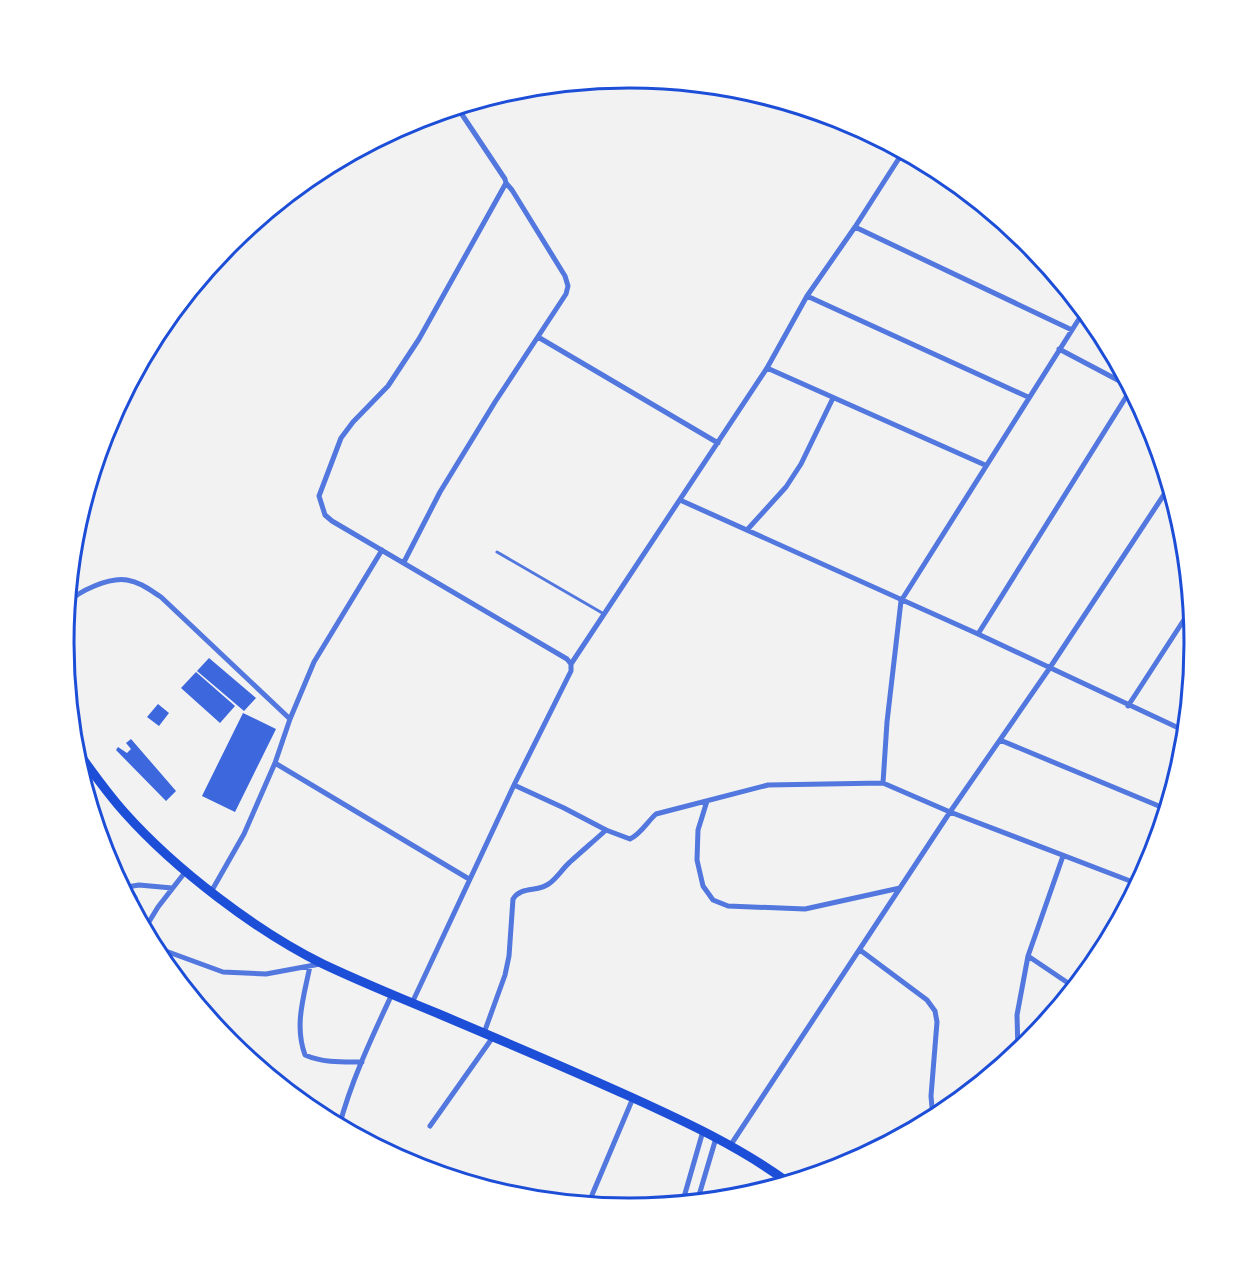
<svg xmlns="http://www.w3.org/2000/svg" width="1257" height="1287" viewBox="0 0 1257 1287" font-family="Barlow,sans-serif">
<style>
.building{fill:#3d67dc}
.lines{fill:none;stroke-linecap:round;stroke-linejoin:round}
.service{stroke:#5277de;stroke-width:3}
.minor{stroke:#5277de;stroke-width:5}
.primary{stroke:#1d4ed8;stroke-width:9}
.rim{fill:none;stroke:#1d4ed8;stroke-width:3}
</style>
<rect width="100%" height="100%" fill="#f2f2f2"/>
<path class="building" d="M209,658L256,698L244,711L197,671Z
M196,672L235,706L220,723L181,688Z
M158,704L169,713L159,726L147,717Z
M243,713L276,729L235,812L202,796Z
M131,739L176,791L166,801L116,750L118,747L127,753L131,749L126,743Z
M128,891H134L138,898V905L134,912L128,902L132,896L127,894Z"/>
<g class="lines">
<path class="service" d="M497,552L604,614"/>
<path class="minor" d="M900,157L959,187
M506,183L419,339L388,386L353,422L341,438L319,496L325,515L332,521L567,659L571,664
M855,227L1072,330
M807,296L1028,397
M538,337L718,443
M1059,349L1129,386
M767,368L985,465
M680,500L978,634L1185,731
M747,530L786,487L801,464L833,398
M404,562L440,492L495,402L566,294L568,286L565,276L512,190L506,183L505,179L457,107
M67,604C77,591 110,577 127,580C140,582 150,590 161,597L290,719
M978,634L1131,389
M1128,706L1191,609
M1000,740L1166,809
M275,763L469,879
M883,783L887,722L901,601L1084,311
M514,785L564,808L606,830L630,839C641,834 647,822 656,814L768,785L883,783L950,812L1138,884
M707,801L698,830L697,860L703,886L713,900L728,906L805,909L900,888
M1063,856L1028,956L1074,987
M121,888L139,885L172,888
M211,892L244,834L275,763L290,719L314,662L382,550
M144,930L158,907L186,871
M152,946L223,972L266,974L320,964
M860,950L927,1000L935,1011L937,1022L931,1096L933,1119
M310,966C304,996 294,1025 305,1055C323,1063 343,1062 362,1062
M412,1003L514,785L571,671V664L767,368L807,296L855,227L903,152
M484,1033L505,975L509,956L513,899C522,885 538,893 550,883C558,877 563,868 570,862C582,851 594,841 606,830
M1018,1052L1017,1015L1028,956
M430,1126L493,1037
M339,1127C351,1081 372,1037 392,994
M730,1146L950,812L1049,669L1169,487
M592,1195L633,1098
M697,1202L716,1138
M682,1204L703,1131"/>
<path class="primary" d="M73,745C90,769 106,792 125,813C175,869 256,931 323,964C361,982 400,998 439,1014C503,1041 567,1068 631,1097C686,1122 740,1147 789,1183"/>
</g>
<path d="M0 0H1257V1287H0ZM74 643a555 555 0 1 1 1110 0a555 555 0 1 1-1110 0Z" fill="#fff" fill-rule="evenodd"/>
<path class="rim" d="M74 643a555 555 0 1 1 1110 0a555 555 0 1 1-1110 0Z"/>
</svg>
